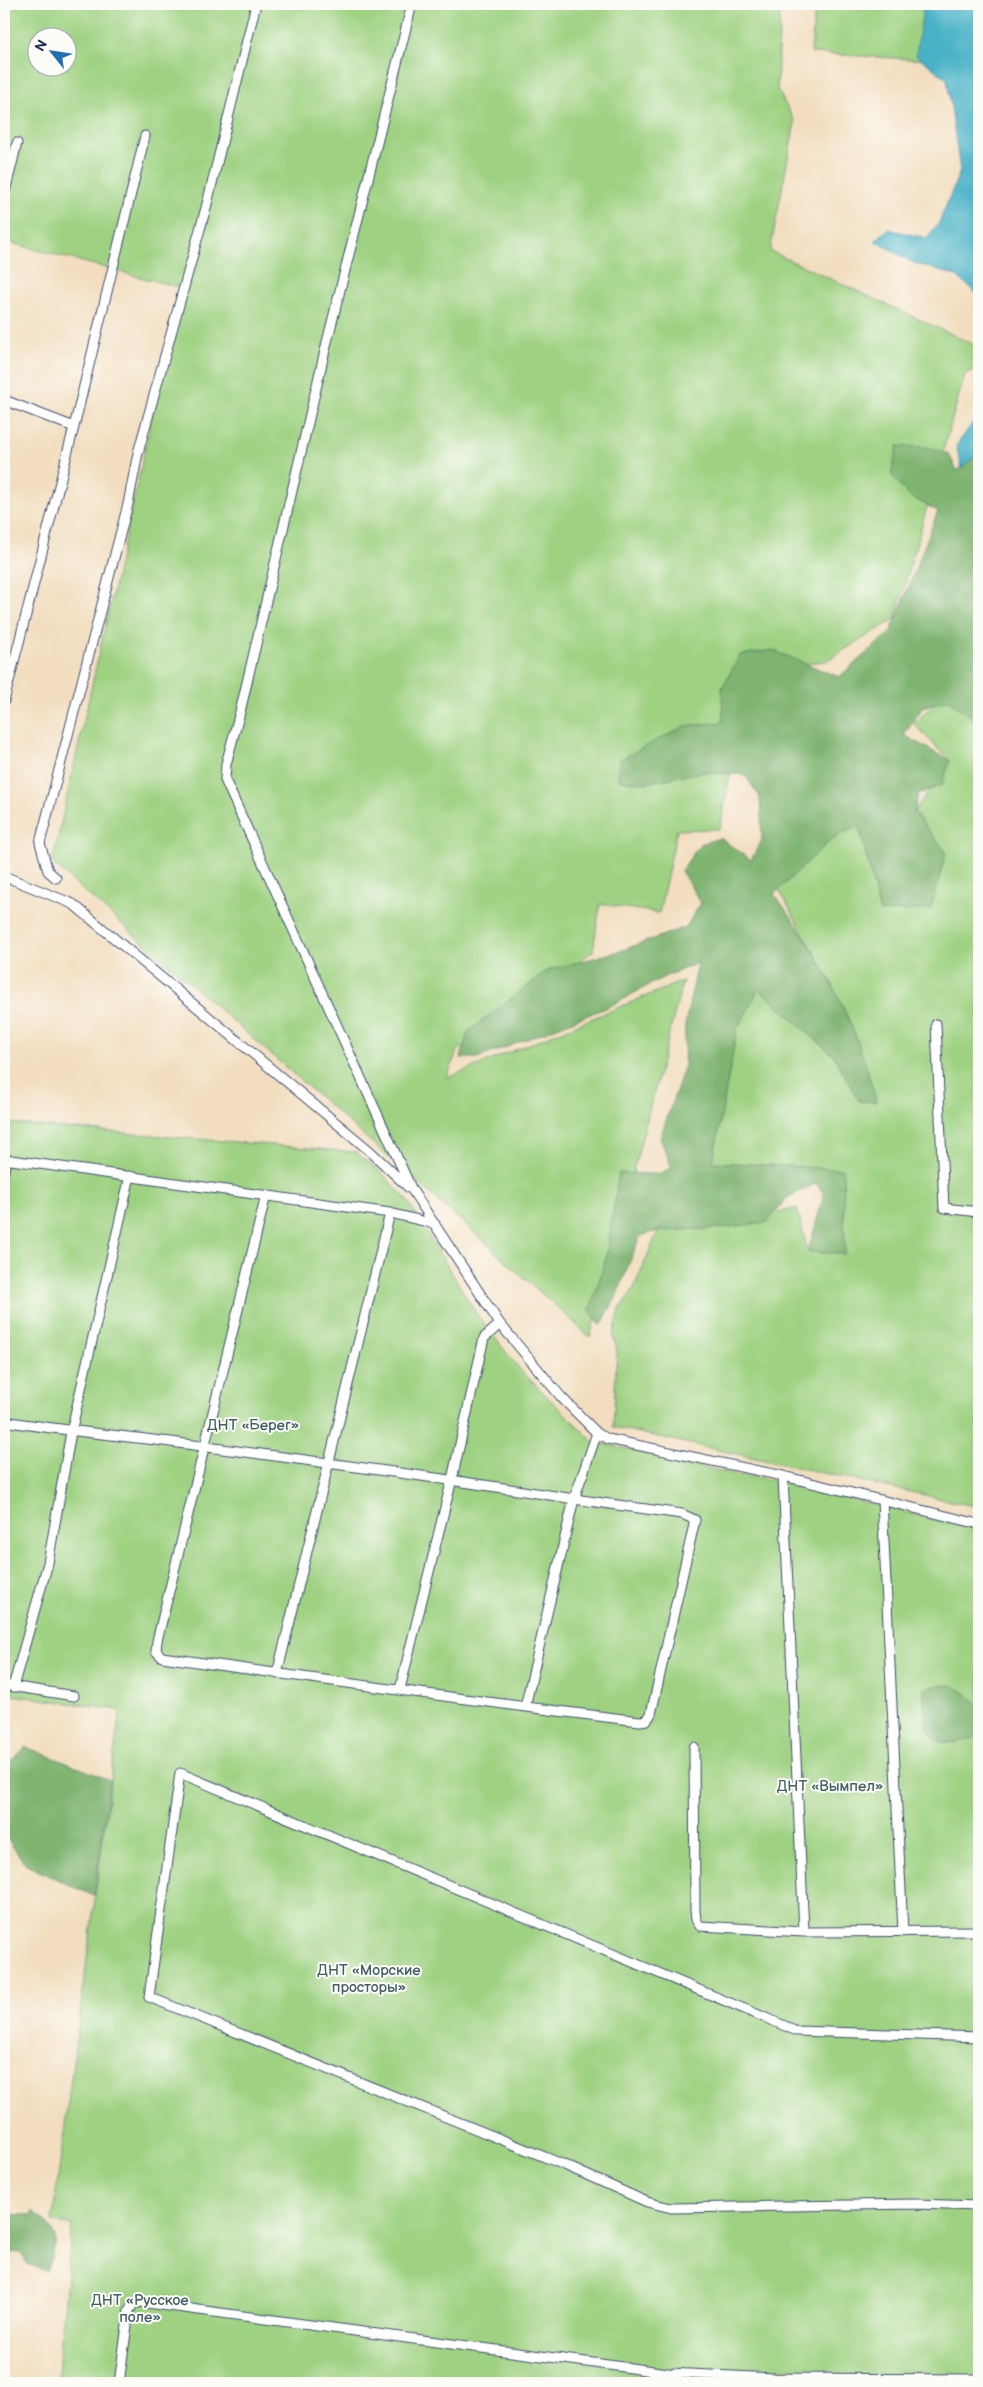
<svg xmlns="http://www.w3.org/2000/svg" width="983" height="2387" viewBox="0 0 983 2387" font-family="'Balsamiq Sans',sans-serif">
<style>
.green{fill:#9ed181;stroke:#5c8070;fill-rule:evenodd}
.forest{fill:#7eb36f;stroke:#4c7166}
.water{fill:#49b2c7;stroke:#327092}
.lines{fill:none;stroke-linecap:round;stroke-linejoin:round}
.street-casing{stroke:#3b496d;stroke-width:11}
.street{stroke:#fff;stroke-width:9}
.labels{text-anchor:middle;dominant-baseline:central;stroke-width:4;stroke-linejoin:round;paint-order:stroke}
.park-label{font-size:15px;fill:#426068;stroke:#fdfcf7}
</style>
<rect width="100%" height="100%" fill="#fdfcf7"/>
<filter id="ink" filterUnits="userSpaceOnUse"><feTurbulence type="fractalNoise" baseFrequency=".02" numOctaves="2"/><feDisplacementMap in="SourceGraphic" scale="10" xChannelSelector="R" yChannelSelector="G"/><feConvolveMatrix kernelMatrix="1 2 1 2 8 2 1 2 1" color-interpolation-filters="sRGB"/></filter>
<filter id="wash" filterUnits="userSpaceOnUse"><feTurbulence type="fractalNoise" baseFrequency=".0096" numOctaves="4" result="noise"/><feDisplacementMap in="SourceGraphic" scale="20" xChannelSelector="R" yChannelSelector="G"/><feGaussianBlur stdDeviation="1.12" result="paint"/><feColorMatrix in="noise" values="0 0 0 0 0 0 0 0 0 0 0 0 0 0 0 0 0 1.4 0 .05"/><feComposite in="paint" operator="in"/></filter>
<g filter="url(#wash)">
<rect width="100%" height="100%" fill="#f2debf"/>
<path class="green" d="M4,4H780L777,89L795,122L770,251L979,347V368L965,374L895,619L826,661L750,669L720,829L677,830L659,913L600,904L593,951L457,1051L447,1078L683,981L590,1337L441,1203L52,863L181,288L4,241ZM38,38H68V68H38Z
M815,4H937L926,60L811,53Z
M946,691L976,720L979,718V1507L613,1427L617,1349L613,1336L621,1307L633,1290L658,1231L723,1228L797,1208L808,1252L843,1170L712,1162L728,1038L755,976L835,989L775,883L840,823L859,826L880,912L946,852L914,812L950,761L914,724Z
M4,1123L356,1152L383,1174L407,1200L478,1316L521,1371L593,1441L728,1473L775,1480L979,1530V2383H57L72,2225L52,2223L120,1710L4,1694Z"/>
<path class="forest" d="M898,446L928,447L949,454L957,471L979,453V718L976,720L947,699L923,707L904,735L950,761L942,785L918,794L914,812L946,852L931,909L880,912L859,826L833,838L774,894C822,956 858,1026 876,1102L859,1101L834,1056L759,989L737,1029L713,1162L843,1169L845,1254L808,1252L824,1194L816,1183L787,1198L767,1222L723,1228L658,1231L640,1236L616,1297L601,1326L590,1310L606,1258L619,1173L657,1174L672,1168L660,1138L684,1068L685,1025L698,963L666,976L608,1007L479,1058H461L468,1032L548,970L620,951L686,927L701,903L681,871L700,844L720,838L751,860L762,840L760,797L745,775L702,772L646,783L618,780L619,760L685,726L723,722L722,688L740,655L772,650L839,677L891,632L938,511L909,496L891,474Z
M952,1685L968,1695L979,1705V1735C973,1740 965,1740 957,1742C922,1748 924,1714 924,1689L933,1686Z
M26,1747L110,1780L94,1896L26,1865L4,1834V1768Z
M33,2211C62,2236 59,2237 46,2271L27,2264L21,2253L4,2252V2214L31,2215Z"/>
<path class="water" d="M924,4H979V296L957,276L914,263L875,241L888,229L926,238L939,223L960,171L947,79L916,55Z
M979,414V453L962,468L956,446Z"/>
</g>
<g filter="url(#ink)">
<g class="lines">
<defs>
<path id="street" d="M412,4L327,342L240,712L226,764L225,780L412,1190L500,1324L562,1398L597,1433L608,1439L783,1476L979,1524
M4,196L17,143
M4,400L74,427L4,701
M74,427L145,136
M4,876L73,904L370,1151L409,1188
M56,878L48,871L40,843L128,504L138,453L207,204L256,4
M936,1024L944,1208L979,1212
M4,1159L390,1213L435,1224
M4,1171L6,1160
M266,1195L157,1641L156,1651L162,1657C321,1680 480,1702 640,1721L647,1720L651,1714L695,1520L682,1514L574,1499L525,1707
M4,1421C71,1432 139,1437 207,1447C329,1463 452,1479 574,1499L597,1433
M783,1476L804,1932
M882,1500L903,1932
M277,1674L390,1213
M4,1685L74,1696
M13,1687L48,1563L71,1432L130,1176
M400,1689L452,1479L484,1338L500,1324
M694,1747L695,1910L696,1920L700,1926L804,1932L979,1931
M979,2037L797,2031L180,1773L149,1997L562,2164L647,2202L671,2208L915,2204L979,2206
M119,2383L129,2311L133,2304L139,2302L668,2373L774,2378L979,2379"/>
</defs>
<use href="#street" class="street-casing"/>
<use href="#street" class="street"/>
</g>
</g>
<g class="labels">
<g class="park-label">
<text x="253" y="1425">ДНТ «Берег»</text>
<text x="830" y="1786">ДНТ «Вымпел»</text>
<text x="369" y="1970">ДНТ «Морские<tspan x="369" dy="17">просторы»</tspan></text>
<text x="140" y="2300">ДНТ «Русское<tspan x="140" dy="17">поле»</tspan></text>
</g>
</g>
<rect width="983" height="2387" fill="none" stroke="#fdfcf7" stroke-width="20"/>
<g transform="translate(52 52) rotate(300)"><circle r="24" fill="#fdfcf7" stroke="#a3aaba"/>
<path d="M0-4L9 19L0 12L-9 19Z" fill="#1f6fb2"/>
<text y="-8" font-size="14" font-weight="bold" text-anchor="middle" fill="#1b2f5e">N</text>
</g>
</svg>
